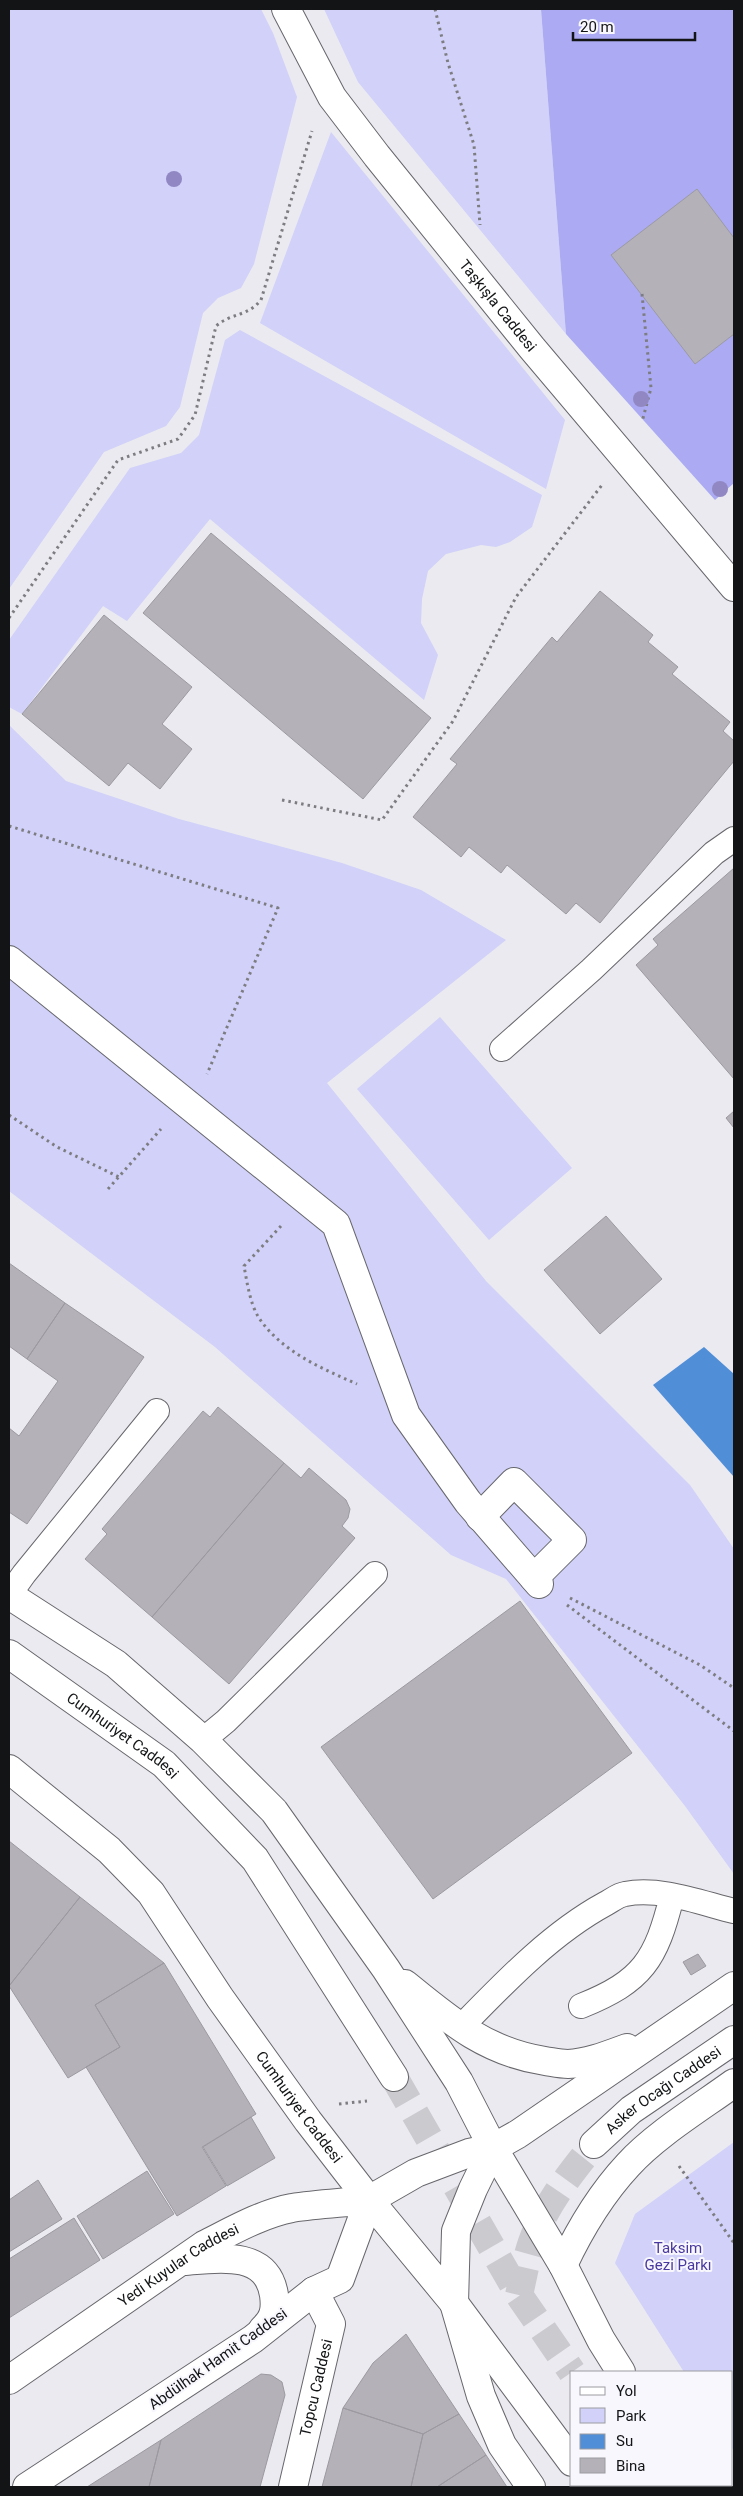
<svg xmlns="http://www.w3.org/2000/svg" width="743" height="2496" viewBox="0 0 743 2496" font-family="Roboto,sans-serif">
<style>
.green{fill:#d1d1f9}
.forest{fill:#abaaf2}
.water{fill:#508ed8}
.building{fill:#b4b2b8;stroke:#9c9aa0}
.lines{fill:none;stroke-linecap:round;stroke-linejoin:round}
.primary-tunnel{stroke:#cacacf;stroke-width:28;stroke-dasharray:28 14;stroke-linecap:butt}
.lane-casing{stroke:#67676c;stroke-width:26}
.street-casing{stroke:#67676c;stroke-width:30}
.secondary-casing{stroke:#67676c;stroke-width:30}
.primary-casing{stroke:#67676c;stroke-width:30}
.path{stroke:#7d7d81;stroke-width:3;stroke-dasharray:2.5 4;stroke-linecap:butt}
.lane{stroke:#fff;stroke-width:24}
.street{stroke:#fff;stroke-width:28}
.secondary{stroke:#fff;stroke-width:28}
.primary{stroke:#fff;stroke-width:28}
.tree{fill:#9188c3}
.labels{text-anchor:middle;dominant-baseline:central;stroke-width:4;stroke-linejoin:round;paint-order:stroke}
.street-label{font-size:15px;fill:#131416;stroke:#f7f7fd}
.park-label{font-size:15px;fill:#49389f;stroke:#f7f7fd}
</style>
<rect width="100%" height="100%" fill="#eaeaf0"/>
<path class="green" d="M9,9H261L273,33L297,97L254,264L241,288L218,298L203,313L180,407L166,426L104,452L9,589Z
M324,9H541L566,334L358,82Z
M331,132L565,420L546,489L260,323Z
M240,330L542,495L532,527L510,542L496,547L481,545L446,554L428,571L422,599L421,623L438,655L424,700L210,519L127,621L103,606L22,714L9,707V640L130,468L181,453L199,435L225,340Z
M9,725L66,781L179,819L342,863L421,890L506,940L327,1083L486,1281L690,1485L734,1549V1874L685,1806L506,1579L451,1555L215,1347L9,1191Z
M440,1017L572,1168L489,1240L357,1089Z
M734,2142V2451L732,2448V2372H684L615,2263L635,2214Z"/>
<path class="forest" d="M541,9H734V483L715,500L566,334Z"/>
<path class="water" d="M704,1347L734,1374V1477L653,1385Z"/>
<path class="building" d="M697,189L734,238V334L695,364L611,255Z
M211,533L431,718L363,799L143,613Z
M600,591L653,635L648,642L678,667L672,674L730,722L723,731L734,741V761L600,923L576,903L566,914L507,865L501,873L469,847L461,857L413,817L457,764L450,759L552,637L557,642Z
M104,615L192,687L162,724L192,749L160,789L128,763L109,786L22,714Z
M734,868V1079L636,965L658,945L653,939Z
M734,1111V1128L726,1118Z
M606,1216L662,1279L600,1334L544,1270Z
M9,1263L65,1303L27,1359L9,1346Z
M65,1303L144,1357L27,1524L9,1512V1428L19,1436L58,1381L27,1359Z
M218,1407L284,1463L152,1617L85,1559L107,1534L102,1529L203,1411L210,1417Z
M284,1463L301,1478L309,1468L346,1500L350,1509L348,1518L342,1526L355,1538L229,1684L152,1617Z
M520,1601L632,1753L433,1899L321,1747Z
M9,1841L80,1897L9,1986Z
M80,1897L164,1963L95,2005L120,2047L68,2078L9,1986Z
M698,1954L706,1966L691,1975L683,1962Z
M164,1963L256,2114L202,2147L226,2186L177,2216L86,2067L120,2047L95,2005Z
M251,2117L275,2158L227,2186L203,2147Z
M147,2171L174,2214L103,2259L77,2216Z
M38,2180L62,2219L9,2252V2200Z
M74,2218L100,2260L9,2318V2259Z
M406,2334L459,2414L423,2434L343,2408L373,2363Z
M261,2374L271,2375L282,2382L285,2395L260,2487H149L161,2440Z
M343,2408L423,2434L411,2487H322Z
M459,2414L486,2455L437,2487H411L423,2434Z
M161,2440L149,2487H87Z
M486,2455L507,2487H437Z"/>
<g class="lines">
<path class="primary-tunnel" d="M394,2077L519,2295L572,2372
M519,2295C523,2278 526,2259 532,2242C545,2205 569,2175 594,2144
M650,2485L651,2487"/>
<defs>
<path id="lane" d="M502,1049L591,970L714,853L734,839
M9,1595L24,1574L157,1411
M203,1740L226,1721L375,1574
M581,2006C643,1981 656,1960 672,1896
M460,2028C503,1984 550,1934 605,1904C611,1901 618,1895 625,1894C660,1887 701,1903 734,1911"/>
<g id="street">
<path d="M9,960L336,1224L406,1415L468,1502L539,1584"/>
<path d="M480,1517L514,1482L572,1540L534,1578"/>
<path id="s1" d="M293,2487L331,2324L314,2291"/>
</g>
<g id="secondary">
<path id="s2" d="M286,9L332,97L377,156L532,348L734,587"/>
<path d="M185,2261C218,2258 267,2250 274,2295C276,2310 274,2319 263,2329"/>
<path id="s3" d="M9,2380L204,2245C232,2231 261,2214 292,2208C317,2204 343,2203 369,2200L340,2279L314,2291L253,2339L27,2487"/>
</g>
<g id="primary">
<path d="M9,1595L116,1664L203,1740L274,1811L386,1969L459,2082L493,2148L563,2265L601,2340L621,2372"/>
<path id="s4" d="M9,1654L164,1764L255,1859L394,2077"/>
<path id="s5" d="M9,1769L109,1850L151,1893L220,1998L308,2121L369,2200L454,2303L572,2462"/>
<path d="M405,1984C449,2020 486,2052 545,2061C552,2062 560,2064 568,2064C588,2063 608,2055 627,2048"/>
<path id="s6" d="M594,2144L631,2110L734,2040"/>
<path d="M493,2148L473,2189L456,2231L454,2303L481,2396L502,2445L531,2487"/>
<path d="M369,2200L416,2173L469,2153L493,2148L518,2134L734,1986"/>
<path d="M563,2265C580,2229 601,2194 628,2165C655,2135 701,2107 734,2083"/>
<path d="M589,2485L591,2487"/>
<path d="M692,2485L694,2487"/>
</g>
</defs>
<use href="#lane" class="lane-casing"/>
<use href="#street" class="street-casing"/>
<use href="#secondary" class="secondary-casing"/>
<use href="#primary" class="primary-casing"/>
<path class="path" d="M435,9L448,63L474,145L480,225
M642,294L651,388L642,422
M9,618L118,460L178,439L195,415L216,326C233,312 247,317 261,300L312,131
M282,800L382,820L453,721L516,597L602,485
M9,826L278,908L207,1074
M9,1115L57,1147L119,1177
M108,1189L161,1129
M281,1226L244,1266C247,1282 250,1304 259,1318C282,1352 321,1368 357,1384
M570,1598L700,1665L734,1688
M567,1605L734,1731
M339,2104L367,2101
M679,2166L734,2243"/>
<use href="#lane" class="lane"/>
<use href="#street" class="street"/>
<use href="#secondary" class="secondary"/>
<use href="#primary" class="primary"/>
</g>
<g class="tree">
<circle cx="174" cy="179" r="8"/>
<circle cx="641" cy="399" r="8"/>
<circle cx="720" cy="489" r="8"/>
</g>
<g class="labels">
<g class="street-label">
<text stroke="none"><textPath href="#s2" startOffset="366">Taşkışla Caddesi</textPath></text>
<text stroke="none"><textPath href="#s4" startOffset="140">Cumhuriyet Caddesi</textPath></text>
<text stroke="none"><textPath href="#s6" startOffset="88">Asker Ocağı Caddesi</textPath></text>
<text stroke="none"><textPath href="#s5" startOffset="449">Cumhuriyet Caddesi</textPath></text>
<text stroke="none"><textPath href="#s3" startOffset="205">Yedi Kuyular Caddesi</textPath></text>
<text transform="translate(218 2359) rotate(-35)">Abdülhak Hamit Caddesi</text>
<text stroke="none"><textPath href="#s1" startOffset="102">Topcu Caddesi</textPath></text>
</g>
<g class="park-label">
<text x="678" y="2248">Taksim<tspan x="678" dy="17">Gezi Parkı</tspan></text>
</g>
</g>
<rect width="743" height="2496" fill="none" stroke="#131416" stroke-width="20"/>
<rect x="570" y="2371" width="162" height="115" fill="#f7f7fd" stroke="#9c9ca1"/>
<rect x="580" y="2387" width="25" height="8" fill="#ffffff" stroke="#9c9ca1"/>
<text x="616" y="2396" font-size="15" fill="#131416">Yol</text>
<rect x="580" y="2408" width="25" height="15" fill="#d1d1f9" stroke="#9c9ca1"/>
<text x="616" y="2421" font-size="15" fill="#131416">Park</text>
<rect x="580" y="2434" width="25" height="15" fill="#508ed8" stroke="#9c9ca1"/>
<text x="616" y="2446" font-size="15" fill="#131416">Su</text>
<rect x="580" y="2458" width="25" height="15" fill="#b4b2b8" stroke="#9c9ca1"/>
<text x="616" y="2471" font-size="15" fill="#131416">Bina</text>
<path d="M573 32v8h122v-8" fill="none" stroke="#131416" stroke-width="2.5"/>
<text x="580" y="32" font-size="15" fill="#131416" stroke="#f7f7fd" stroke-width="4" paint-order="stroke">20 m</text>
</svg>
